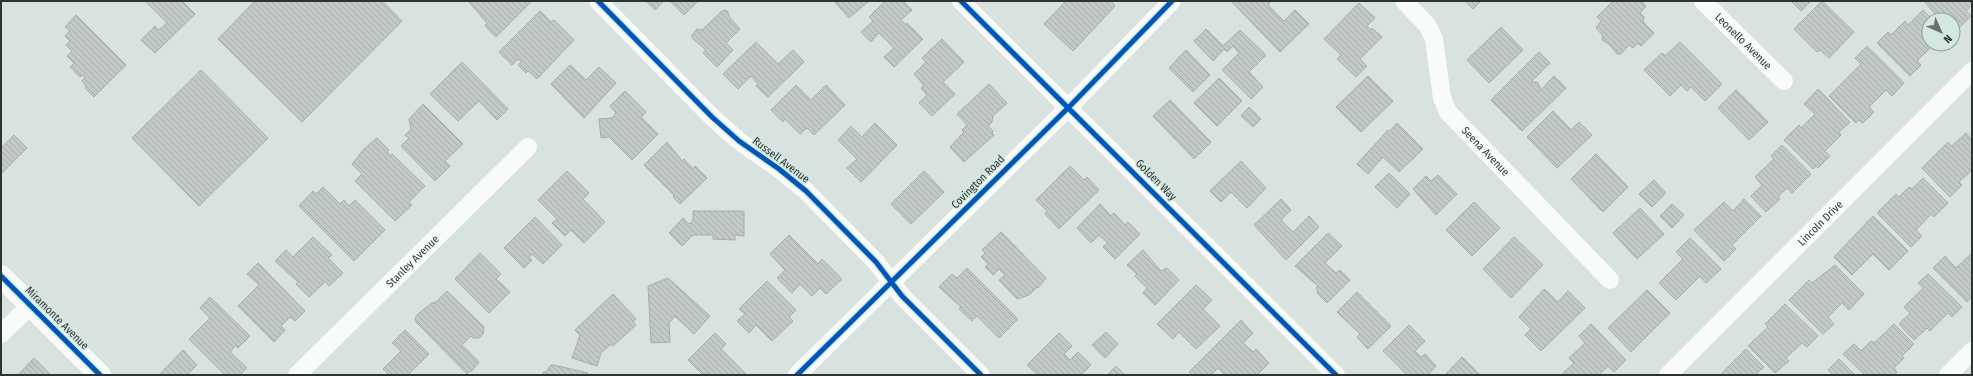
<svg xmlns="http://www.w3.org/2000/svg" width="1973" height="376" viewBox="0 0 1973 376" font-family="'Fira Sans Condensed',sans-serif">
<style>
.building{fill:url(#building-back-hatch);stroke:#a6aeaa}
.lines{fill:none;stroke-linecap:round;stroke-linejoin:round}
.minor{stroke:#f9fbfa;stroke-width:18}
.tertiary{stroke:#f9fbfa;stroke-width:22}
.cycleway-casing{stroke:#d3e8e3;stroke-width:8}
.cycleway{stroke:#0057b8;stroke-width:5}
.labels{text-anchor:middle;dominant-baseline:central;stroke-width:3;stroke-linejoin:round;paint-order:stroke}
.street-label{font-size:11px;fill:#2c3432;stroke:#d3e8e3}
</style>
<defs>
<pattern id="building-back-hatch" width="6" height="6" patternUnits="userSpaceOnUse"><rect width="6" height="6" fill="#c3cac6"/><path d="M-1 5l2 2M0 0l6 6M5-1l2 2" fill="none" stroke="#a8aeab"/></pattern>
</defs>
<rect width="100%" height="100%" fill="#d8e3e0"/>
<path class="building" d="M145,1H182L195,14L155,53L141,40L155,26L159,30L167,23Z
M255,1H382L402,21L302,122L218,39Z
M468,1H532L496,37L485,26L487,23Z
M646,1H664L655,10Z
M670,1H698L684,15Z
M834,1H869L849,18Z
M885,1H903L912,10L901,20L906,25L907,23L923,39L894,67L884,57L894,48L879,33L871,42L861,32L873,21L869,17Z
M1066,1H1111L1115,6L1073,51L1044,24Z
M1231,1H1271L1268,5L1284,21L1295,10L1309,24L1280,52Z
M1465,1H1481L1473,9Z
M1613,1H1641L1646,6L1640,13L1644,17L1643,22L1654,33L1641,46L1638,43L1633,48L1629,45L1621,54H1617L1609,44L1602,40L1603,36L1596,28L1601,21L1597,17Z
M1791,1H1811L1801,11Z
M1822,1L1854,32L1829,58L1820,50L1817,52L1794,29Z
M1924,1H1971L1972,5L1966,11L1971,16L1955,32L1953,31V20H1940Z
M1359,3L1375,18L1367,26L1371,30L1372,28L1382,37L1360,59L1367,66L1356,77L1337,59L1341,55L1324,39Z
M725,10L728,12L730,18L740,29L726,43L733,50L717,67L703,53L706,50L692,38V35L697,29L702,30L722,11Z
M1923,10L1933,20H1929V44H1934L1917,61L1921,65L1910,76L1877,43L1888,32L1891,35L1905,21L1908,25Z
M540,11L551,22L554,20L574,40L537,79L528,71L526,73L518,65L521,62L518,59L512,65L499,52Z
M76,15L126,65L94,97L85,88L86,86L82,81L85,77L83,75L80,77L70,67L74,63L67,56L72,51L66,45L70,41L65,36L70,31L65,27Z
M1501,27L1523,50L1489,83L1467,60Z
M1206,29L1223,46L1240,30L1266,55L1249,72L1263,87L1251,99L1222,70L1239,53L1233,46L1227,52L1224,49L1213,61L1194,41Z
M942,39L964,62L943,82L955,94L932,116L919,103L927,95L921,88L924,85L914,74L926,62L922,58Z
M756,42L778,64L793,50L804,62L768,97L756,86L758,84L751,76L738,89L723,74Z
M1680,42L1722,84L1705,101L1691,87L1687,91L1681,85L1670,96L1644,70L1662,53L1665,56Z
M1867,46L1904,83L1892,96L1886,90L1869,107L1874,112L1863,123L1859,120L1856,123L1829,96L1861,64L1855,58Z
M1186,50L1210,75L1193,92L1169,68Z
M1539,52L1550,63L1531,82H1537L1540,87V91L1554,76L1566,88L1522,131L1491,100Z
M462,62L508,109L497,120L479,101L458,121L430,94Z
M570,65L586,80L599,67L616,83L584,118L551,84Z
M201,70L268,138L199,206L132,138Z
M1368,76L1393,101L1361,132L1336,107Z
M1219,78L1242,101L1217,126L1194,103Z
M989,84L1007,103L993,116L992,122L988,126L993,131L992,133L994,135L964,162L950,147L964,132L962,130L967,125L957,114Z
M796,85L811,100L826,85L845,105L814,135L807,128L800,134L785,119L783,122L771,110Z
M1818,89L1850,122L1839,132L1841,135L1825,151L1830,156L1818,168L1816,166L1813,169L1784,140L1799,125L1801,128L1815,114L1804,104Z
M1736,90L1768,122L1749,140L1718,108Z
M625,91L646,112L641,117L658,134L632,160L609,137L601,138L599,119L612,118L616,113L610,106Z
M1170,100L1211,142L1194,159L1153,116Z
M423,104L463,144L445,161L450,166L435,181L401,146L409,138L405,135L411,129L409,119Z
M1249,107L1261,119L1253,127L1241,116Z
M1553,111L1571,130L1579,122L1592,135L1557,168L1527,137Z
M875,123L897,145L861,182L847,168L857,159L838,140L851,126L862,137Z
M1397,123L1423,149L1399,172L1383,157L1368,174L1357,164L1388,130L1390,131Z
M1966,133L1972,140V170L1959,182L1962,185L1950,197L1922,168L1948,142L1952,146Z
M14,135L27,148L1,174V148Z
M377,138L389,150L387,152L390,156L392,154L425,186L409,202L412,205L395,221L355,181L362,174L352,164L364,149Z
M667,142L682,161L684,159L693,169L695,166L707,178L680,204L673,197L674,195L644,165Z
M1782,145L1811,174L1792,193L1787,188L1778,197L1780,199L1766,212L1751,196L1762,185L1755,177L1774,159L1771,156Z
M1596,154L1628,187L1603,212L1571,179Z
M1241,161L1266,188L1247,208L1231,192L1221,202L1210,191Z
M1070,166L1084,180L1087,177L1099,190L1059,229L1045,214L1047,211L1036,200Z
M567,171L589,193L583,199L605,222L584,243L571,230L565,236L552,223L557,219L538,200Z
M924,171L944,192L911,224L891,204Z
M1389,173L1410,194L1397,208L1375,187Z
M1438,175L1457,194L1436,215L1413,189L1426,176L1431,181Z
M1923,178L1948,203L1934,217L1931,214L1916,230L1922,236L1911,247L1877,213L1896,194L1899,197L1909,187L1912,189Z
M1654,180L1666,193L1652,207L1639,194Z
M323,187L340,204L344,200L349,206L355,200L385,230L354,261L299,206L313,191L316,194Z
M1281,199L1291,210L1281,220L1293,232L1309,216L1319,227L1286,260L1254,225Z
M1744,199L1761,216L1732,245L1736,249L1724,261L1694,230L1724,202L1733,211Z
M1474,202L1500,228L1472,256L1446,230Z
M1100,204L1111,216L1114,213L1125,225L1128,222L1140,234L1115,259L1103,247L1108,243L1099,235L1091,243L1077,228Z
M1672,204L1684,215L1672,228L1660,216Z
M1640,208L1664,234L1637,259L1613,233Z
M693,211H744V236L735,235V240L713,239V235H693L682,246L669,233L683,218L689,224L693,220Z
M1873,216L1908,251L1889,270L1873,254L1852,275L1834,257Z
M535,217L562,245L543,264L532,254L529,257L532,260L524,268L504,248Z
M1001,232L1046,278L1038,288L1037,287L1029,295L1017,299L999,280L1005,275L999,269L993,275L985,267L988,264L981,257L985,253L982,250Z
M1328,233L1342,246L1325,263L1336,273L1340,270L1350,280L1327,303L1317,293L1318,291L1316,288L1318,286L1295,266Z
M789,235L818,264L822,259L842,279L826,294L820,288L812,296L800,284L792,293L777,278L785,270L770,254Z
M313,237L332,255L328,258L343,273L329,286L325,282L309,297L296,284L298,282L275,261L286,250L293,257Z
M1514,237L1543,265L1511,298L1483,269Z
M1690,238L1721,269L1706,283L1700,276L1676,300L1659,283L1683,259L1676,252Z
M1143,250L1161,271L1167,268L1179,280L1155,305L1143,293L1147,288L1135,276L1137,274L1127,265Z
M480,253L501,274L496,279L510,292L489,313L455,279Z
M1972,253V297L1967,302L1933,268L1945,256L1956,268Z
M258,263L305,311L295,321L290,317L281,326L285,330L274,342L238,306L259,285L247,274Z
M1835,265L1864,294L1849,310L1842,303L1828,317L1834,324L1823,334L1789,300L1809,280L1812,283Z
M967,268L1018,319L999,338L977,316L972,321L959,309L961,307L939,287L952,274L957,278Z
M1928,274L1962,307L1952,317L1948,313L1930,331L1927,328L1914,340L1899,324L1910,313L1904,307L1923,288L1918,283Z
M668,278L710,316L694,334L675,316L669,323L670,342L651,343L648,286Z
M767,281L796,310L789,317L793,321L772,341L756,325L749,333L737,321L745,314L739,309Z
M1196,285L1212,300L1203,309L1220,326L1196,349L1179,332L1173,339L1157,324Z
M1544,289L1558,302L1568,291L1585,308L1541,351L1525,335L1531,329L1519,317Z
M1647,290L1670,313L1631,352L1608,328Z
M447,291L484,327L483,334L479,338H473L471,336L462,345L479,362L471,372L470,371L467,374L416,322L415,318L419,313L432,303L436,302Z
M1357,292L1391,326L1368,349L1357,337L1360,334L1337,312Z
M613,294L636,319L633,321L636,325L613,346L611,344L601,353L597,366L572,358L580,335L575,330Z
M210,297L250,336L238,348L236,345L230,352L247,368L240,375H225L189,339L210,318L200,308Z
M1785,304L1818,336L1807,347L1802,343L1786,358L1789,361L1775,373L1748,346L1768,327L1765,324Z
M1241,320L1253,333L1243,343L1253,352L1256,349L1269,363L1257,375H1225L1218,368L1211,375H1193L1189,372Z
M1591,324L1626,360L1614,372L1608,366L1599,375H1561L1574,363L1569,358L1585,343L1579,336Z
M1894,324L1914,344L1902,356L1904,358L1894,368L1897,372L1894,375H1865L1843,354L1854,344L1861,351L1871,341L1874,343Z
M1409,325L1425,341L1415,351L1421,357L1425,354L1436,366L1428,375H1405L1406,374L1383,351Z
M405,330L429,354L408,375H389L383,369L401,351L392,343Z
M1106,332L1118,344L1105,358L1092,345Z
M715,333L726,344L721,349L746,374L744,375H709L706,373L703,375L688,360Z
M1059,333L1072,346L1064,354L1070,360L1078,352L1091,365L1081,375H1038L1027,365Z
M1746,349L1764,367L1755,375H1720Z
M183,350L197,365L187,375H159Z
M1462,357L1480,375H1445Z
M34,358L51,375H18Z
M1839,359L1855,375H1833L1828,370Z
M551,365H554L588,373L587,375H543V372H546Z
M1116,366L1125,375H1107Z"/>
<g class="lines">
<g class="minor">
<path d="M598,1L712,117L739,141L779,169L806,191L876,262L902,296L981,375"/>
<path d="M961,1L1336,375"/>
<path id="s1" d="M1404,1L1427,25L1434,39L1442,98L1448,112L1610,280"/>
<path id="s2" d="M1703,1L1784,81"/>
<path d="M1,334L31,305"/>
<path id="s3" d="M297,375L528,147"/>
<path d="M797,375L1069,107L1172,1"/>
<path id="s4" d="M1668,375L1972,71"/>
<path d="M1948,375L1972,351"/>
</g>
<path class="tertiary" d="M1,276L100,375"/>
<defs>
<path id="cycleway" d="M598,1L712,117L739,141L779,169L806,191L876,262L902,296L981,375
M961,1L1336,375
M1,276L100,375
M797,375L1069,107L1172,1"/>
</defs>
<use href="#cycleway" class="cycleway-casing"/>
<use href="#cycleway" class="cycleway"/>
</g>
<g class="labels">
<g class="street-label">
<text stroke="none"><textPath href="#s2" startOffset="57">Leonello Avenue</textPath></text>
<text stroke="none"><textPath href="#s1" startOffset="178">Seena Avenue</textPath></text>
<text transform="translate(781 160) rotate(37)">Russell Avenue</text>
<text transform="translate(1156 180) rotate(45)">Golden Way</text>
<text transform="translate(978 182) rotate(-45)">Covington Road</text>
<text stroke="none"><textPath href="#s4" startOffset="215">Lincoln Drive</textPath></text>
<text stroke="none"><textPath href="#s3" startOffset="162">Stanley Avenue</textPath></text>
<text transform="translate(57 318) rotate(45)">Miramonte Avenue</text>
</g>
</g>
<rect width="1973" height="376" fill="none" stroke="#2c3432" stroke-width="4"/>
<g transform="translate(1941 32) rotate(135)"><circle r="19" fill="#d3e8e3" stroke="#90a09c"/>
<path d="M0-3L7 15L0 10L-7 15Z" fill="#68716f"/>
<text y="-6" font-size="11" font-weight="bold" text-anchor="middle" fill="#2c3432">N</text>
</g>
</svg>
